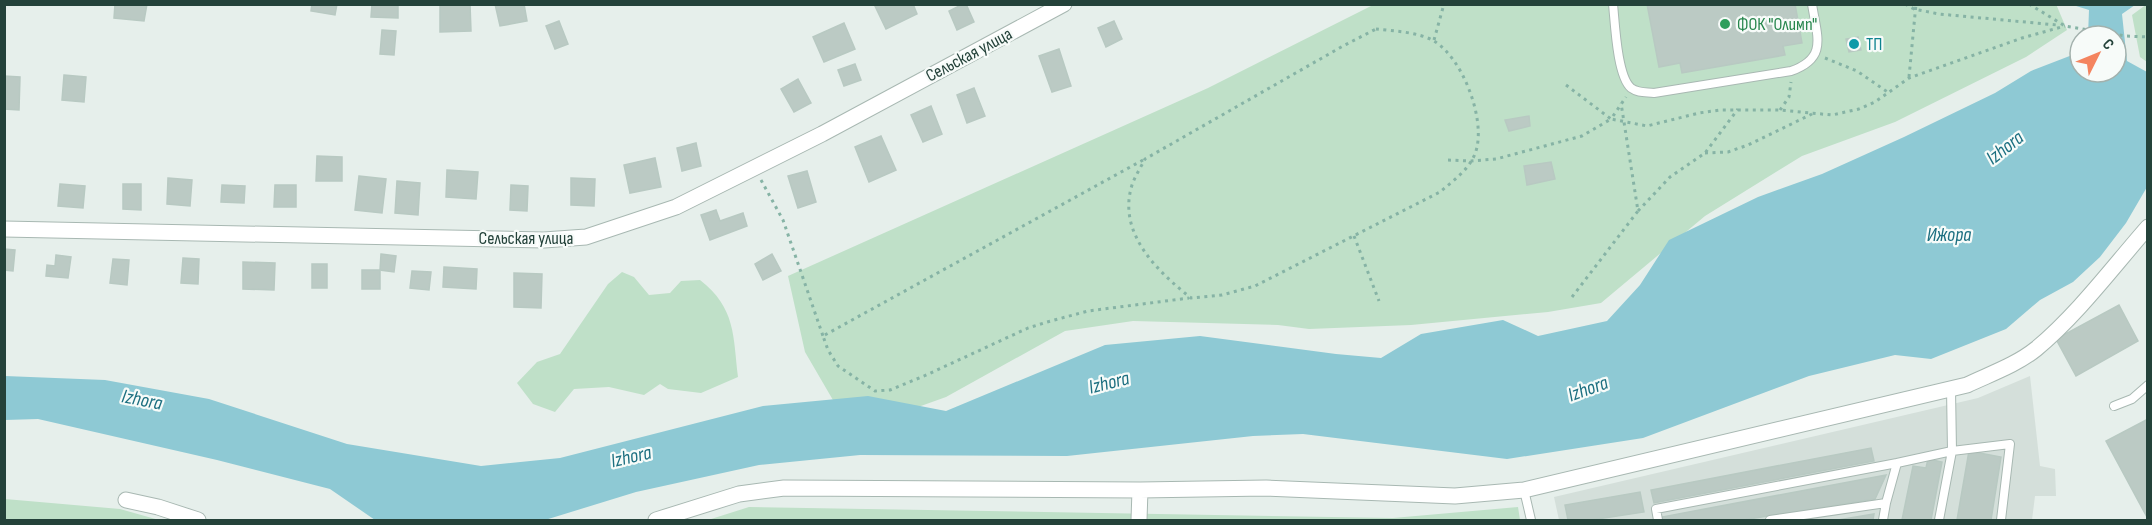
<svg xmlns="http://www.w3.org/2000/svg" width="2152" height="525" viewBox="0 0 2152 525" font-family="'Sofia Sans Condensed',sans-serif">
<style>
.built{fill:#d4dfda}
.green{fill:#bfe0c8}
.water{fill:#8ec9d4}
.building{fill:#bbcac4;stroke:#b8c9c2;stroke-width:1.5}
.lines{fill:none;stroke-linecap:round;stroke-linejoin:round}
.service-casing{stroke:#a8b8b2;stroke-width:10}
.minor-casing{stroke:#a8b8b2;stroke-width:17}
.path{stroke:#86b3a5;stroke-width:3;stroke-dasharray:3 4.5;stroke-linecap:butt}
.service{stroke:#fff;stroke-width:8}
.minor{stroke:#fff;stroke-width:15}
.leisure-dot{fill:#2e9e5b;stroke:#f7fbf9;stroke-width:2}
.culture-dot{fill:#0f9aa8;stroke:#f7fbf9;stroke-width:2}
.labels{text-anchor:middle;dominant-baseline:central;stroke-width:4.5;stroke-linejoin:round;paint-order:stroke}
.leisure-label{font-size:18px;fill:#27864d;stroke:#f7fbf9;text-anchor:start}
.culture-label{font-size:18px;fill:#0d838f;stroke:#f7fbf9;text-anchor:start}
.street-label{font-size:18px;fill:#24423a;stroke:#f7fbf9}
.water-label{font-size:20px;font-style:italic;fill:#1c6f80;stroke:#f7fbf9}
</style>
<rect width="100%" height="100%" fill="#e6efeb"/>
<path class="built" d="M2030,376L2040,466L2055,469L2056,496H2035L2032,520H1559L1554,497L1978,398Z"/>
<path class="green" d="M2056,4L2067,30L2026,57L1895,122L1802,156L1705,216L1601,303L1548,312L1411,325L1309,329L1278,325L1133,321L1065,331L946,397L851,431L805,352L788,276L1208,88L1373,5Z
M2147,4L2148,5L2147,62L2140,57L2132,15Z
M622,272L634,277L649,295L670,293L681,281L700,280C736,308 733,336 738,377L701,393L668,389L660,384L644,395L609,387L574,389L555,412L533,404L517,383L537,362L560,354L608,284Z
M5,499L120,509L159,520H5Z
M749,507L1393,518L1518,507L1520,520H708Z"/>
<path class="water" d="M2073,5H2135L2122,14L2127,61L2147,72V187L2126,223L2100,257L2073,282L2040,300L2006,329L1931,359L1895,355L1809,376L1643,438L1507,459L1303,434L1253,436L1067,456L860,455L759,465L636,492L545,520H375L330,489L217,460L38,419L5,420V376L105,380L209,399L347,444L481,466L560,458L763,406L868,396L946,411L1105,345L1200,336L1336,354L1381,358L1421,334L1503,320L1538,336L1607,321L1640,285L1669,240L1758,197L1822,174L1904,137L1995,93L2031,71L2080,52V72H2116V36H2088L2089,10Z"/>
<path class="building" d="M115,4H147L144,21L114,18Z
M312,4H337L335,15L311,11Z
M372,4H398V18L371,17Z
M440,4H470L471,31L440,32Z
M495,4H524L527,21L500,26Z
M874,4H913L917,14L886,29Z
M963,4H966L974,22L957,30L949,11Z
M1647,4H1795L1802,43L1783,46L1785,55L1682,73L1680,63L1659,67Z
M559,21L568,44L555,49L546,26Z
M1114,21L1122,39L1106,47L1098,28Z
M844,23L855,49L824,62L813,37Z
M382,30L396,31L394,55L380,54Z
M1858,37L1861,50L1849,52L1846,39Z
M1059,49L1071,86L1052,92L1039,56Z
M855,64L861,80L844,86L838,70Z
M64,75L86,77L84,102L62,100Z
M4,76L20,77L19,110L4,109Z
M798,79L811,103L794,112L781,89Z
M974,88L985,116L967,123L957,95Z
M931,106L942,134L923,142L911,115Z
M1529,116L1530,126L1509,131L1505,120Z
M881,136L896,170L869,182L855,147Z
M696,143L701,166L682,171L677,148Z
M317,156L342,157V181H316Z
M655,158L661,187L630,193L624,165Z
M1551,162L1555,179L1527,185L1524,166Z
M447,170L478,172L476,199L446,197Z
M807,171L816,202L798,208L788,176Z
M359,176L386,179L382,213L355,210Z
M168,178L192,180L190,206L167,204Z
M571,178L595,179L594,206L571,205Z
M397,181L420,183L418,215L395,213Z
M60,184L85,186L83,208L58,206Z
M123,184H141V210L123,209Z
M222,185L245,186L244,203L221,202Z
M275,185H296V207H274Z
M511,185L528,186L527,211L510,210Z
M716,210L720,221L743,213L747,226L710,240L701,215Z
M4,249L15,250L13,271L4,270Z
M381,254L396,256L394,272L380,270Z
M772,254L781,271L763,280L755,264Z
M56,255L71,257L68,278L46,276L47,265L55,266Z
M183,258L199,259L198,284L181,283Z
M113,259L129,260L127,285L110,283Z
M243,262L275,263L274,290L243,289Z
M312,264H327V288H312Z
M444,267L477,269L476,289L443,287Z
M362,270H380V289H362Z
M412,271L431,272L429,290L410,288Z
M514,273L542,274L541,308L514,307Z
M2119,305L2138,341L2076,376L2056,339Z
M2148,419V519L2106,441Z
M1871,448L1874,461L1654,503L1651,490Z
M1969,451L2001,457L1991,520H1957Z
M1928,459L1942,462L1931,520H1902L1913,466L1926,468Z
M1886,475L1875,499L1743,520H1662V517Z
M1640,492L1644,512L1591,520H1568L1565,505Z
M1874,514L1873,520H1838Z"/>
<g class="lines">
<defs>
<path id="service" d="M1613,4C1615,23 1617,76 1631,88C1638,93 1645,92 1654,93L1791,71C1828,58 1817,37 1812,4
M2114,406L2132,399L2148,385
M1524,490L1531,520
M1658,520L1656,509L1897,463
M1770,520L1886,503L1897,463L1952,451L2010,444L2001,520
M1883,520L1886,503
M1939,520L1952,451L1951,389"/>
<path id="minor" d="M4,229L544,240L586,237L676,207L822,134L1064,4
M126,500L158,507L198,520
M656,520L739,494L784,488L1140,490L1266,488L1455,496L1524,490L1967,385C1990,374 2016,365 2036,349C2078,314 2112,268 2148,227
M1139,520L1140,490"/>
</defs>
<use href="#service" class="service-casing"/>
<use href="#minor" class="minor-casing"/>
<path class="path" d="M1905,4L1914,9L1939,14L2057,25
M2029,4L2065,26L2126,36L2148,37
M1376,29C1394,31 1418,32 1434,41C1462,58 1484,115 1477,147C1473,167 1454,180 1440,192L1255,286L1222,295L1191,298C1157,271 1117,233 1132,185C1135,176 1141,167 1145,159L1343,46Z
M1434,40L1444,4
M1825,58L1857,71L1889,93
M1909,77L1916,4
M1566,85L1611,119L1626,97
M1780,110L1789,97L1791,82
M1705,153L1728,152L1748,145L1812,114
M1143,160L823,336L828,350L838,366L875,391L890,390L924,376L1028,328L1047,322L1088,311L1189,298
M1448,160L1471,161L1496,159L1582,136L1611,119L1647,126L1699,113L1720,110H1780L1832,115L1859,109L1875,102L1909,78L2022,38L2065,26
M761,180L783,220L823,336
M1638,211L1670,177L1705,153L1738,109
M1354,236L1379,301
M1572,297L1638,211L1621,103"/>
<use href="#service" class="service"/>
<use href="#minor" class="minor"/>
</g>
<circle class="leisure-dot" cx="1725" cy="24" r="6"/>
<circle class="culture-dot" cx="1854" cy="44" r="6"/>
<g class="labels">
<g class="leisure-label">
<text x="1737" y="24">ФОК "Олимп"</text>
</g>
<g class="culture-label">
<text x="1866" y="44">ТП</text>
</g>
<g class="street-label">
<text transform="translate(969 55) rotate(-28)">Сельская улица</text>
<text x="526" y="238">Сельская улица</text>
</g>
<g class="water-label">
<text transform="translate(2005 148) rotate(-38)">Izhora</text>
<text x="1949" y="235">Ижора</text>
<text transform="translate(1109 383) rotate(-14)">Izhora</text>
<text transform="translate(1588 389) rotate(-20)">Izhora</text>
<text transform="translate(142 400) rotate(11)">Izhora</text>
<text transform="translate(631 457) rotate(-13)">Izhora</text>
</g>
</g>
<rect width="2152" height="525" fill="none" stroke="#24423a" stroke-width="12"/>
<g transform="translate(2098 54) rotate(47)"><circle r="28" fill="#f7fbf9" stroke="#a3b1ad" stroke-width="1.5"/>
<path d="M0-4.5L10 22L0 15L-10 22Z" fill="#f4845f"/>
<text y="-9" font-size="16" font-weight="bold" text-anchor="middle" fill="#24423a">С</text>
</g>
</svg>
